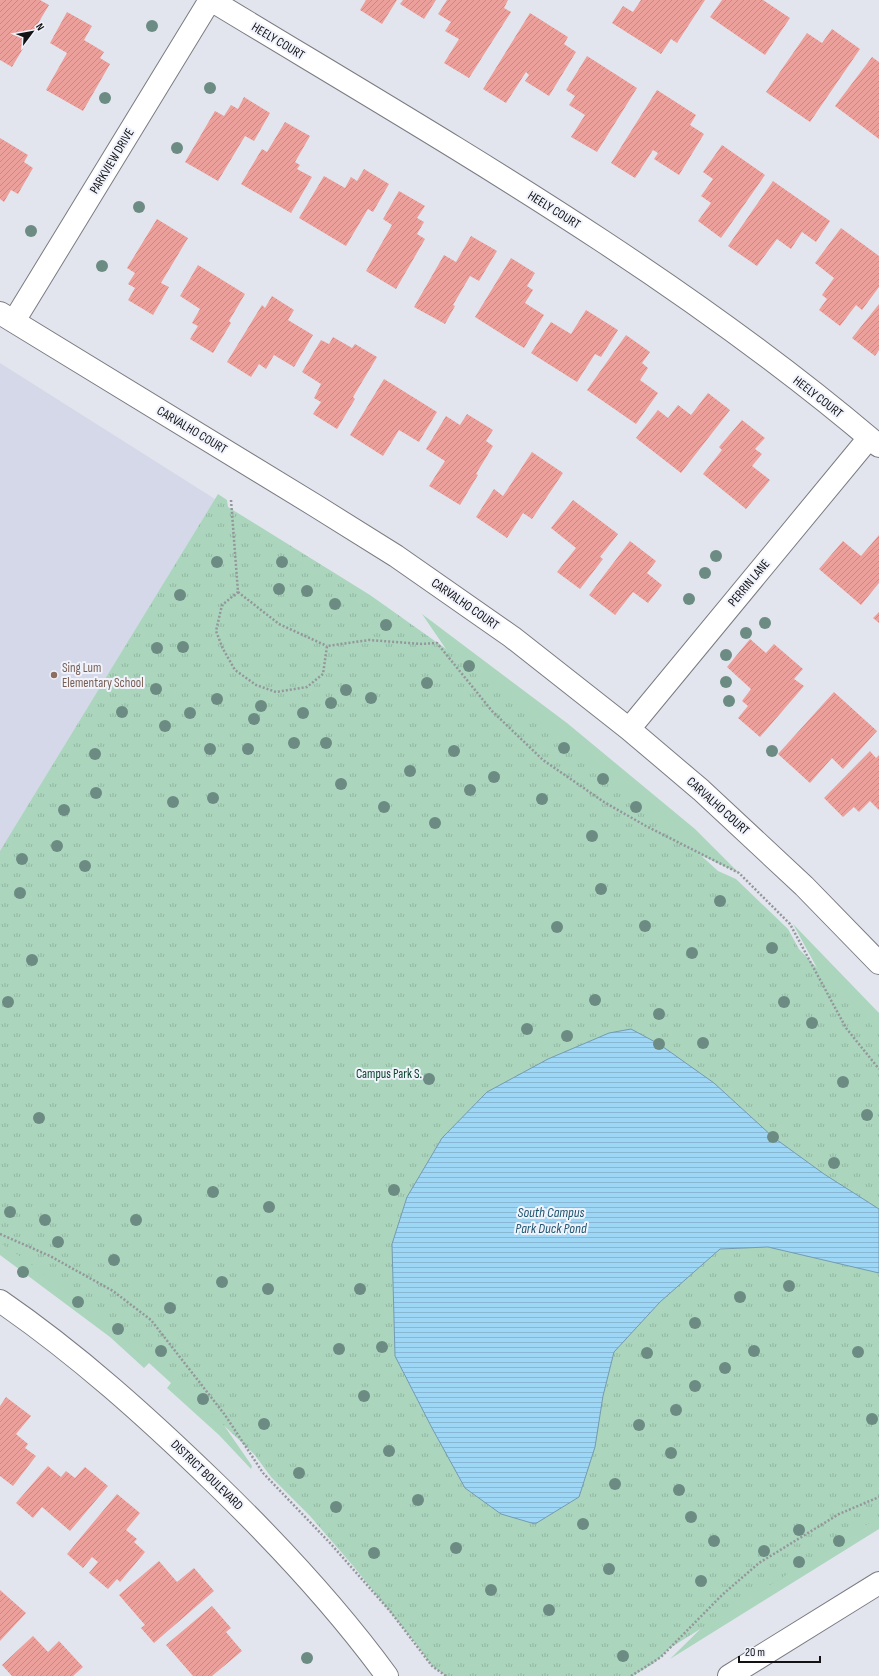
<svg xmlns="http://www.w3.org/2000/svg" width="879" height="1676" viewBox="0 0 879 1676" font-family="'Sofia Sans Condensed',sans-serif">
<style>
.built{fill:#d4d8e8}
.grass{fill:#abd6bd}
.park{fill:url(#park-tufts)}
.water{fill:url(#water-rules);stroke:#749bb2}
.building{fill:url(#building-hatch)}
.lines{fill:none;stroke-linecap:round;stroke-linejoin:round}
.minor-casing{stroke:#7a7c83;stroke-width:24}
.tertiary-casing{stroke:#7a7c83;stroke-width:24}
.path{stroke:#94969c;stroke-width:2.5;stroke-dasharray:2 2;stroke-linecap:butt}
.minor{stroke:#fff;stroke-width:22}
.tertiary{stroke:#fff;stroke-width:22}
.tree{fill:#6c8c83}
.education-dot{fill:#8d6e63;stroke:#f0f3fb;stroke-width:1.5}
.labels{text-anchor:middle;dominant-baseline:central;stroke-width:4;stroke-linejoin:round;paint-order:stroke}
.street-label{font-size:13px;fill:#121215;stroke:#f0f3fb}
.education-label{font-size:13px;fill:#785e54;stroke:#f0f3fb;text-anchor:start}
.park-label{font-size:13px;fill:#0a442b;stroke:#f0f3fb}
.water-label{font-size:14px;font-style:italic;fill:#1d546f;stroke:#f0f3fb}
</style>
<defs>
<pattern id="park-tufts" width="24" height="20" patternUnits="userSpaceOnUse"><rect width="24" height="20" fill="#abd6bd"/><path d="M3 7l-1-3M5 7V3M7 7l1-3M15 17l-1-3M17 17v-4M19 17l1-3" fill="none" stroke="#92b7a2"/></pattern>
<pattern id="water-rules" width="6" height="5" patternUnits="userSpaceOnUse"><rect width="6" height="5" fill="#9ed6f6"/><path d="M0 2.5h6" fill="none" stroke="#87b7d2"/></pattern>
<pattern id="building-hatch" width="6" height="6" patternUnits="userSpaceOnUse"><rect width="6" height="6" fill="#eba09b"/><path d="M-1 1l2-2M0 6l6-6M5 7l2-2" fill="none" stroke="#c88985"/></pattern>
</defs>
<rect width="100%" height="100%" fill="#e3e5ee"/>
<path class="built" d="M0,363L215,499L0,852Z"/>
<path class="grass" d="M422,614L567,723L695,829L739,873L639,827L489,712Z
M793,924L879,1013V1069L848,1025Z
M0,1242L91,1283L221,1421L252,1466L251,1469L219,1435L167,1388L171,1383L149,1363L144,1368L110,1337L0,1255Z
M879,1506V1529L670,1659L755,1575Z"/>
<path class="park" d="M218,494L227,500L228,507L370,595L521,702L635,795L718,871L736,879L788,929L799,949L879,1033V1517L670,1648L654,1663L633,1676H446L432,1666L417,1645L354,1567L310,1516L271,1477L254,1454L180,1384L104,1320L24,1259L0,1243V851Z"/>
<path class="water" d="M631,1029L659,1044L714,1083L773,1137L824,1174L879,1209V1273L768,1247L720,1249L660,1302L614,1352L603,1396L595,1447L579,1497L535,1524L501,1514L465,1488L432,1428L395,1356L392,1244L407,1197L442,1138L487,1092L548,1059L609,1033Z"/>
<path class="building" d="M0,0H40L49,5L12,67L0,60Z
M366,0H397L382,24L360,10Z
M403,0H436L424,19L400,4Z
M447,0H508L504,8L511,12L469,78L444,63L459,39L445,31L451,22L438,14Z
M641,0H705L677,43L671,39L661,54L612,23L623,6L633,12Z
M722,0H763L790,18L765,55L710,17Z
M67,12L92,26L84,40L104,52L100,58L110,64L83,111L46,90L67,53L50,43Z
M530,13L568,37L564,44L576,52L549,96L525,81L529,75L526,72L506,103L483,89Z
M832,29L860,49L810,122L766,92L807,33L822,43Z
M587,56L637,88L597,152L571,137L585,115L569,105L575,96L566,90Z
M872,57L879,62V139L835,106Z
M657,90L696,115L690,125L704,134L679,175L654,159L658,153L653,150L635,178L611,163Z
M244,97L270,113L254,141L245,136L218,181L185,162L215,111L224,116L231,105L238,109Z
M285,122L310,136L295,162L300,165L297,169L312,177L291,213L241,184L262,149L267,152Z
M0,138L28,155L24,162L33,168L18,194L11,190L4,202L0,199Z
M722,145L765,175L721,238L698,221L711,203L701,196L713,179L703,172Z
M364,169L389,184L373,212L368,209L346,246L299,218L324,176L345,188L351,177L357,181Z
M773,181L830,221L816,242L802,232L791,249L777,239L757,266L728,246Z
M399,191L425,206L417,218L424,222L417,234L425,239L396,289L366,271L392,225L383,219Z
M157,219L188,238L161,283L169,287L153,315L128,300L135,288L128,284L135,273L127,268Z
M841,228L879,256V287L862,310L856,305L840,326L819,310L827,299L822,295L834,278L815,263Z
M471,236L497,251L479,281L470,276L453,305L455,306L445,324L414,307L444,255L456,262Z
M511,258L535,273L527,286L533,290L525,303L544,315L524,348L475,317Z
M198,265L245,294L229,321L231,323L213,353L190,339L198,326L192,323L200,309L180,296Z
M272,296L294,310L288,320L313,335L294,367L274,355L266,369L259,364L251,377L227,362L262,305L265,308Z
M879,304V350L875,356L852,338Z
M586,310L618,330L601,357L595,354L577,382L531,353L551,322L571,334Z
M626,335L650,352L642,363L648,368L640,380L658,393L636,424L587,390Z
M333,337L352,348L355,344L377,357L353,397L355,399L337,429L313,414L321,402L314,398L321,384L302,372L321,340L329,344Z
M384,379L437,412L419,442L399,430L383,456L350,435Z
M708,393L730,410L681,473L636,438L658,410L668,418L678,405L691,415Z
M467,414L493,430L486,441L493,446L476,474L478,475L460,505L429,486L445,461L426,449L446,416L460,425Z
M742,420L765,438L755,449L762,454L752,466L770,480L746,509L703,474L722,450L719,447Z
M532,452L563,473L532,519L523,513L507,538L476,517L494,489L503,496Z
M573,500L618,534L600,557L603,559L580,589L557,572L576,548L551,528Z
M879,535V583L861,605L819,569L843,541L861,556Z
M630,541L656,561L647,573L662,585L648,603L633,592L615,615L589,595Z
M879,612V623L873,618Z
M750,639L766,653L774,644L803,669L794,679L804,686L760,737L738,718L748,706L742,701L751,689L727,667Z
M834,692L877,731L843,769L832,758L810,783L778,754Z
M870,751L876,758L879,755V810L870,801L859,812L854,807L843,817L824,798Z
M6,1397L31,1416L16,1434L28,1444L25,1448L36,1456L13,1486L0,1476V1406Z
M48,1466L61,1477L66,1471L75,1478L85,1467L108,1486L70,1531L42,1507L33,1518L16,1503Z
M117,1494L140,1513L126,1530L137,1539L134,1542L145,1552L120,1582L117,1579L108,1589L89,1573L98,1562L92,1557L83,1568L67,1554Z
M159,1561L177,1582L194,1568L214,1591L154,1643L141,1628L145,1625L119,1595Z
M0,1590L26,1613L0,1641Z
M212,1606L231,1628L226,1632L242,1651L212,1676H193L166,1645Z
M33,1636L48,1652L59,1641L83,1667L73,1676H12L2,1665Z"/>
<g class="lines">
<defs>
<path id="minor" d="M211,0C440,139 675,272 879,446
M0,313L316,506L396,556L512,637L629,729L701,790L804,886L879,963
M629,729L869,438
M0,1301C77,1354 147,1417 214,1482C276,1542 336,1606 387,1676"/>
<path id="tertiary" d="M14,321L210,0
M729,1676L879,1583"/>
</defs>
<use href="#minor" class="minor-casing"/>
<use href="#tertiary" class="tertiary-casing"/>
<path class="path" d="M231,500L238,592L222,605L216,631L223,649L235,670L256,685L276,692L307,687L323,674L327,646L369,640L422,644L437,643L492,711L543,760L604,802L646,826L739,873L790,924L846,1028L879,1069
M238,592L279,624L327,646
M0,1234L50,1256L113,1291L151,1320L225,1415L263,1473L330,1543L390,1611L432,1666L446,1676
M631,1676L661,1657L722,1595L759,1563L839,1514L879,1497"/>
<use href="#minor" class="minor"/>
<use href="#tertiary" class="tertiary"/>
</g>
<g class="tree">
<circle cx="152" cy="26" r="6"/>
<circle cx="210" cy="88" r="6"/>
<circle cx="105" cy="98" r="6"/>
<circle cx="177" cy="148" r="6"/>
<circle cx="139" cy="207" r="6"/>
<circle cx="31" cy="231" r="6"/>
<circle cx="102" cy="266" r="6"/>
<circle cx="716" cy="556" r="6"/>
<circle cx="217" cy="562" r="6"/>
<circle cx="282" cy="562" r="6"/>
<circle cx="705" cy="573" r="6"/>
<circle cx="279" cy="589" r="6"/>
<circle cx="307" cy="591" r="6"/>
<circle cx="180" cy="595" r="6"/>
<circle cx="689" cy="599" r="6"/>
<circle cx="335" cy="604" r="6"/>
<circle cx="765" cy="623" r="6"/>
<circle cx="386" cy="625" r="6"/>
<circle cx="746" cy="633" r="6"/>
<circle cx="183" cy="647" r="6"/>
<circle cx="157" cy="648" r="6"/>
<circle cx="726" cy="655" r="6"/>
<circle cx="469" cy="666" r="6"/>
<circle cx="726" cy="682" r="6"/>
<circle cx="427" cy="683" r="6"/>
<circle cx="156" cy="689" r="6"/>
<circle cx="346" cy="690" r="6"/>
<circle cx="371" cy="698" r="6"/>
<circle cx="217" cy="699" r="6"/>
<circle cx="729" cy="701" r="6"/>
<circle cx="331" cy="703" r="6"/>
<circle cx="261" cy="706" r="6"/>
<circle cx="122" cy="712" r="6"/>
<circle cx="190" cy="713" r="6"/>
<circle cx="303" cy="713" r="6"/>
<circle cx="254" cy="719" r="6"/>
<circle cx="165" cy="726" r="6"/>
<circle cx="294" cy="743" r="6"/>
<circle cx="326" cy="743" r="6"/>
<circle cx="564" cy="748" r="6"/>
<circle cx="210" cy="749" r="6"/>
<circle cx="248" cy="749" r="6"/>
<circle cx="454" cy="751" r="6"/>
<circle cx="772" cy="751" r="6"/>
<circle cx="95" cy="754" r="6"/>
<circle cx="410" cy="771" r="6"/>
<circle cx="494" cy="777" r="6"/>
<circle cx="603" cy="779" r="6"/>
<circle cx="341" cy="784" r="6"/>
<circle cx="470" cy="790" r="6"/>
<circle cx="96" cy="793" r="6"/>
<circle cx="213" cy="798" r="6"/>
<circle cx="542" cy="799" r="6"/>
<circle cx="173" cy="802" r="6"/>
<circle cx="384" cy="807" r="6"/>
<circle cx="636" cy="807" r="6"/>
<circle cx="64" cy="810" r="6"/>
<circle cx="435" cy="823" r="6"/>
<circle cx="592" cy="836" r="6"/>
<circle cx="57" cy="846" r="6"/>
<circle cx="22" cy="859" r="6"/>
<circle cx="85" cy="866" r="6"/>
<circle cx="601" cy="889" r="6"/>
<circle cx="20" cy="893" r="6"/>
<circle cx="720" cy="901" r="6"/>
<circle cx="645" cy="926" r="6"/>
<circle cx="557" cy="927" r="6"/>
<circle cx="772" cy="948" r="6"/>
<circle cx="692" cy="953" r="6"/>
<circle cx="32" cy="960" r="6"/>
<circle cx="595" cy="1000" r="6"/>
<circle cx="8" cy="1002" r="6"/>
<circle cx="784" cy="1002" r="6"/>
<circle cx="659" cy="1014" r="6"/>
<circle cx="812" cy="1023" r="6"/>
<circle cx="527" cy="1029" r="6"/>
<circle cx="567" cy="1036" r="6"/>
<circle cx="703" cy="1043" r="6"/>
<circle cx="659" cy="1044" r="6"/>
<circle cx="429" cy="1079" r="6"/>
<circle cx="843" cy="1082" r="6"/>
<circle cx="867" cy="1115" r="6"/>
<circle cx="39" cy="1118" r="6"/>
<circle cx="773" cy="1137" r="6"/>
<circle cx="834" cy="1163" r="6"/>
<circle cx="394" cy="1190" r="6"/>
<circle cx="213" cy="1192" r="6"/>
<circle cx="269" cy="1207" r="6"/>
<circle cx="10" cy="1212" r="6"/>
<circle cx="45" cy="1220" r="6"/>
<circle cx="136" cy="1220" r="6"/>
<circle cx="58" cy="1242" r="6"/>
<circle cx="114" cy="1260" r="6"/>
<circle cx="23" cy="1272" r="6"/>
<circle cx="222" cy="1282" r="6"/>
<circle cx="789" cy="1286" r="6"/>
<circle cx="268" cy="1289" r="6"/>
<circle cx="360" cy="1289" r="6"/>
<circle cx="740" cy="1297" r="6"/>
<circle cx="78" cy="1302" r="6"/>
<circle cx="170" cy="1308" r="6"/>
<circle cx="695" cy="1323" r="6"/>
<circle cx="118" cy="1329" r="6"/>
<circle cx="382" cy="1347" r="6"/>
<circle cx="339" cy="1349" r="6"/>
<circle cx="161" cy="1351" r="6"/>
<circle cx="754" cy="1351" r="6"/>
<circle cx="858" cy="1352" r="6"/>
<circle cx="647" cy="1353" r="6"/>
<circle cx="725" cy="1368" r="6"/>
<circle cx="695" cy="1386" r="6"/>
<circle cx="364" cy="1396" r="6"/>
<circle cx="203" cy="1399" r="6"/>
<circle cx="676" cy="1410" r="6"/>
<circle cx="872" cy="1419" r="6"/>
<circle cx="264" cy="1424" r="6"/>
<circle cx="639" cy="1425" r="6"/>
<circle cx="389" cy="1451" r="6"/>
<circle cx="671" cy="1453" r="6"/>
<circle cx="299" cy="1473" r="6"/>
<circle cx="615" cy="1484" r="6"/>
<circle cx="679" cy="1490" r="6"/>
<circle cx="418" cy="1500" r="6"/>
<circle cx="336" cy="1507" r="6"/>
<circle cx="691" cy="1517" r="6"/>
<circle cx="583" cy="1524" r="6"/>
<circle cx="799" cy="1530" r="6"/>
<circle cx="714" cy="1541" r="6"/>
<circle cx="839" cy="1541" r="6"/>
<circle cx="456" cy="1548" r="6"/>
<circle cx="764" cy="1551" r="6"/>
<circle cx="374" cy="1553" r="6"/>
<circle cx="799" cy="1562" r="6"/>
<circle cx="609" cy="1569" r="6"/>
<circle cx="701" cy="1581" r="6"/>
<circle cx="491" cy="1590" r="6"/>
<circle cx="549" cy="1610" r="6"/>
<circle cx="623" cy="1656" r="6"/>
<circle cx="307" cy="1658" r="6"/>
</g>
<circle class="education-dot" cx="54" cy="675" r="4"/>
<g class="labels">
<g class="street-label">
<text transform="translate(278 41) rotate(31)">HEELY COURT</text>
<text transform="translate(112 161) rotate(-59)">PARKVIEW DRIVE</text>
<text transform="translate(554 210) rotate(32)">HEELY COURT</text>
<text transform="translate(818 397) rotate(38)">HEELY COURT</text>
<text transform="translate(192 430) rotate(31)">CARVALHO COURT</text>
<text transform="translate(749 583) rotate(-50)">PERRIN LANE</text>
<text transform="translate(465 604) rotate(35)">CARVALHO COURT</text>
<text transform="translate(718 806) rotate(42)">CARVALHO COURT</text>
<text transform="translate(207 1475) rotate(44)">DISTRICT BOULEVARD</text>
</g>
<g class="education-label">
<text x="62" y="668">Sing Lum<tspan x="62" dy="15">Elementary School</tspan></text>
</g>
<g class="park-label">
<text x="389" y="1074">Campus Park S.</text>
</g>
<g class="water-label">
<text x="551" y="1212">South Campus<tspan x="551" dy="16">Park Duck Pond</tspan></text>
</g>
</g>
<g transform="translate(32 32) rotate(58)" stroke="#f0f3fb" stroke-width="3" paint-order="stroke">
<path d="M0-3L7 15L0 10L-7 15Z" fill="#121215"/>
<text y="-6" font-size="11" font-weight="bold" text-anchor="middle" fill="#121215">N</text>
</g>
<path d="M739 1656v6h81v-6" fill="none" stroke="#121215" stroke-width="2"/>
<text x="745" y="1656" font-size="12" fill="#121215" stroke="#f0f3fb" stroke-width="3" paint-order="stroke">20 m</text>
</svg>
